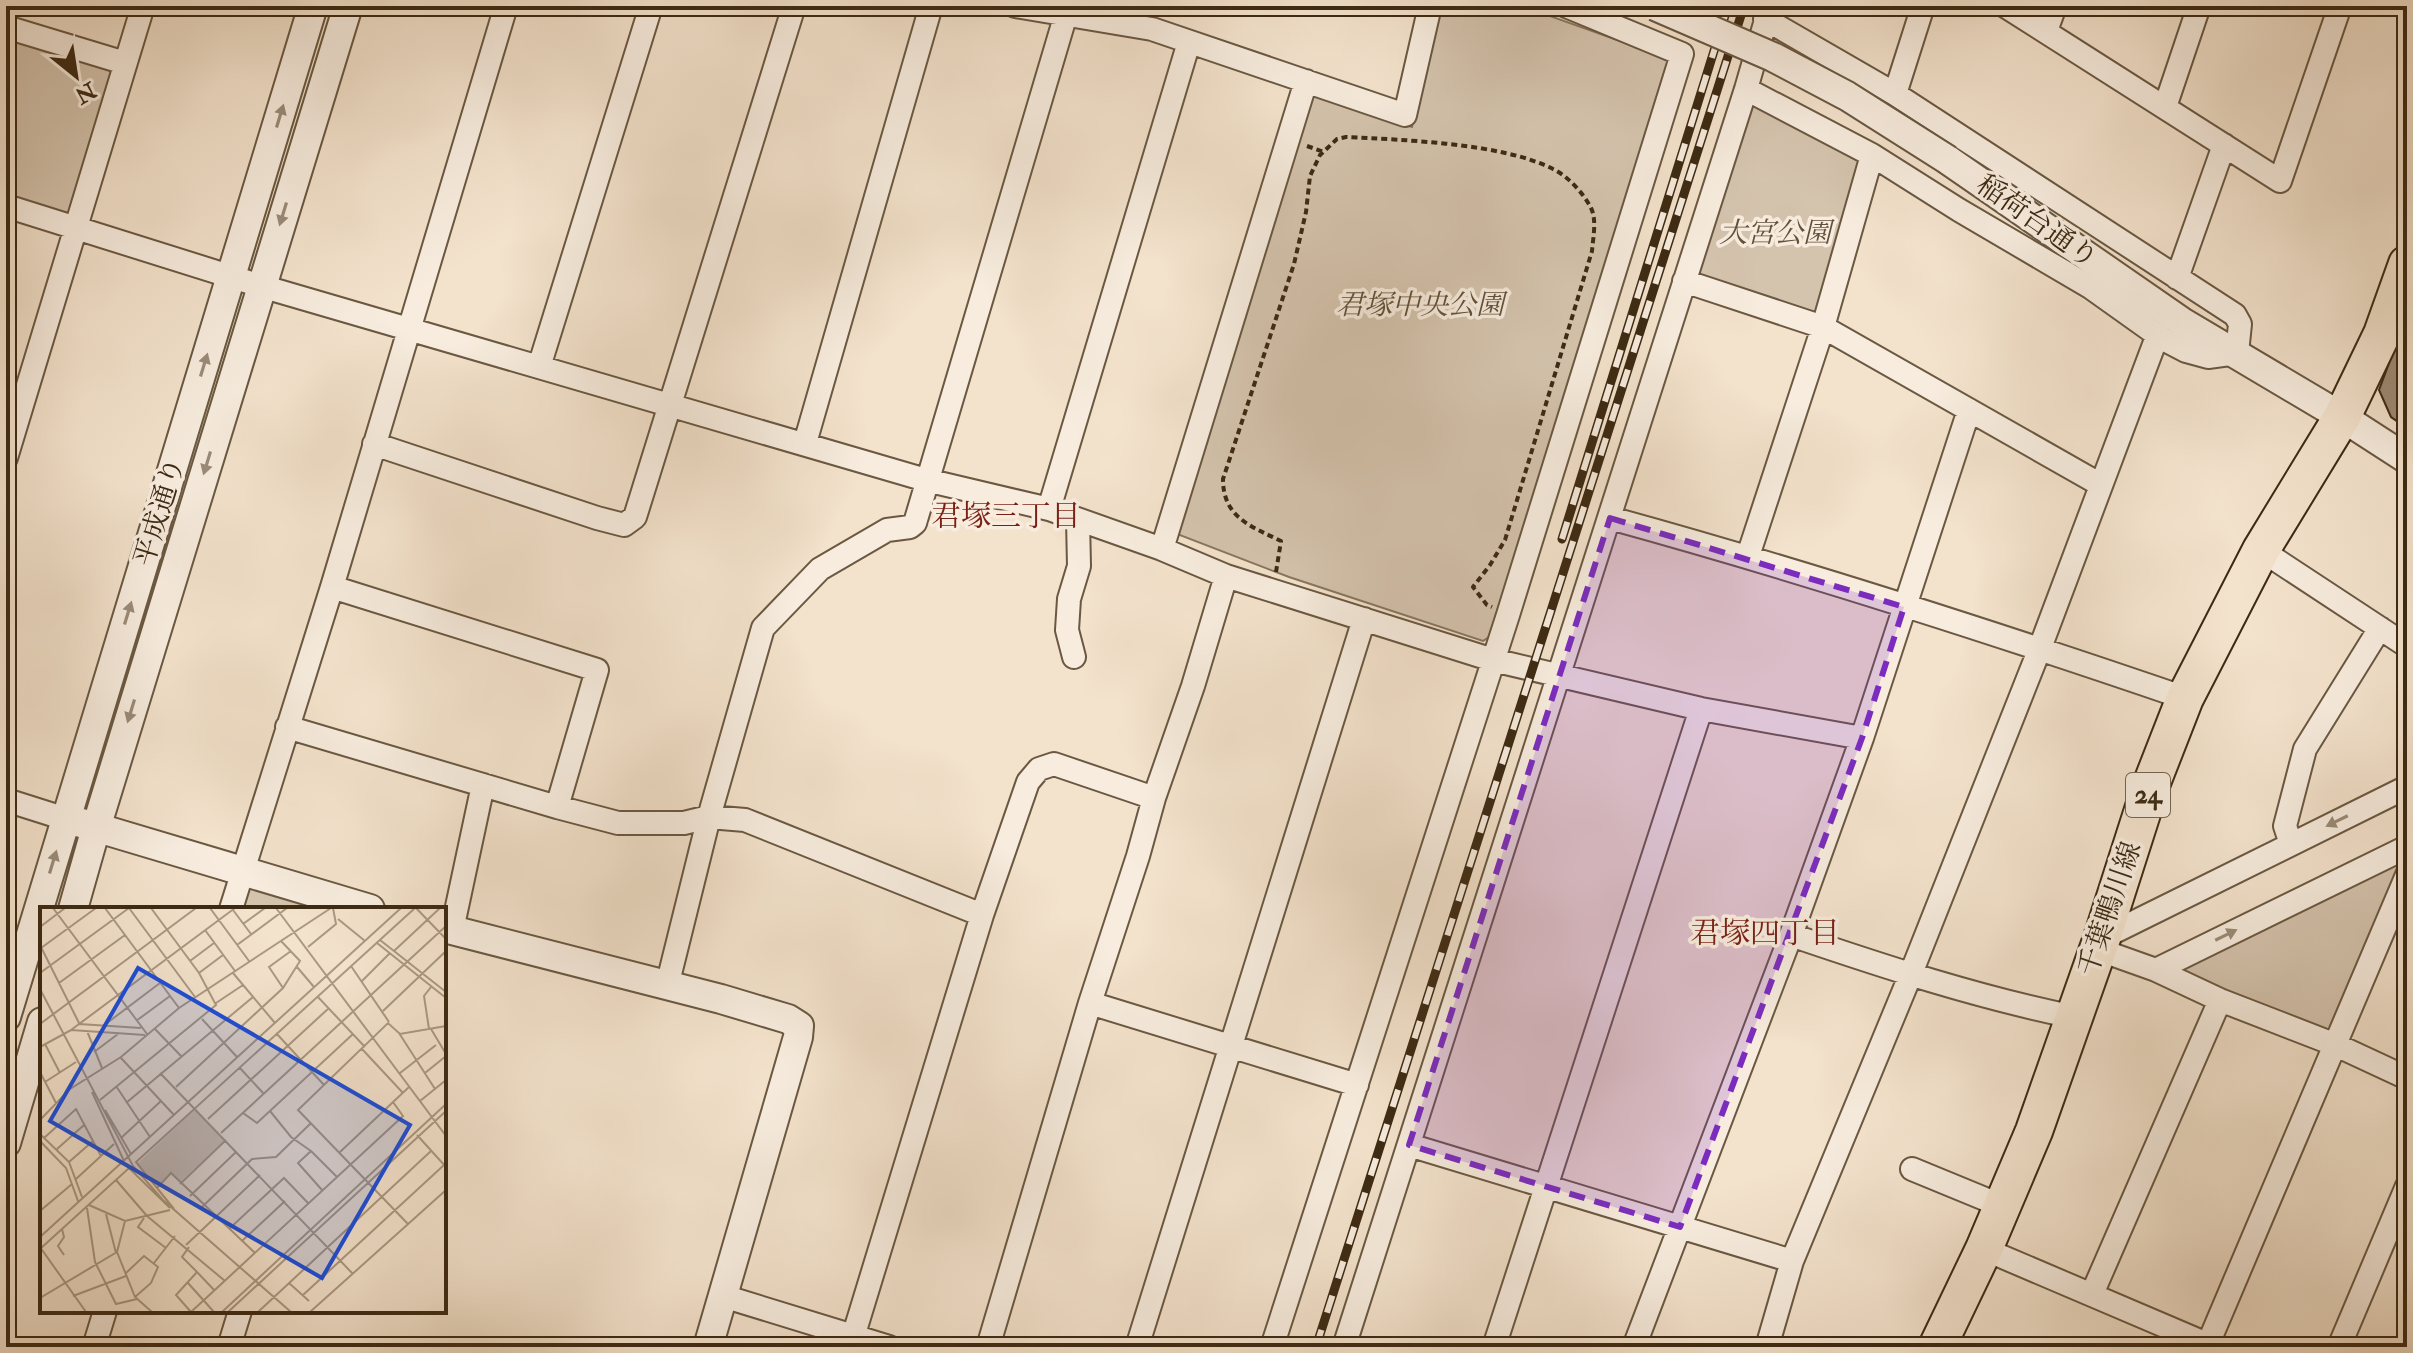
<svg xmlns="http://www.w3.org/2000/svg" width="2413" height="1353" viewBox="0 0 2413 1353" font-family="'IM FELL Double Pica','Noto Serif JP',serif">
<style>
.park{fill:#d4c3ad;stroke:#887660;stroke-width:2}
.building{fill:#9c8a73;stroke:#3d2a13;stroke-width:2}
.lines{fill:none;stroke-linecap:round;stroke-linejoin:round}
.minor-casing{stroke:#6a5841;stroke-width:26}
.tertiary-casing{stroke:#6a5841;stroke-width:32}
.primary-casing{stroke:#3d2a13;stroke-width:40}
.path{stroke:#3d2a13;stroke-width:4;stroke-dasharray:6 4;stroke-linecap:butt}
.minor{stroke:#f7ecde;stroke-width:22}
.tertiary{stroke:#f7ecde;stroke-width:28}
.primary{stroke:#f3e2cc;stroke-width:36}
.rail-casing{stroke:#3d2a13;stroke-width:9}
.rail{stroke:#f7ecde;stroke-width:6;stroke-dasharray:18;stroke-linecap:butt}
.tertiary-bridge-casing{stroke:#6a5841;stroke-width:32;stroke-linecap:butt}
.tertiary-bridge{stroke:#f7ecde;stroke-width:28}
.oneway{fill:#9a8b78}
.marked{fill:#7b2cbf;fill-opacity:0.2;stroke:#7b2cbf;stroke-width:6;stroke-dasharray:16 10;stroke-linejoin:round}
.labels{text-anchor:middle;dominant-baseline:central;stroke-width:7;stroke-linejoin:round;paint-order:stroke}
.shield{fill:#f7ecde;stroke:#756450;stroke-width:2}
.shield-label{font-size:26px;font-weight:bold;fill:#3d2a13}
.street-label{font-size:28px;fill:#3d2a13;stroke:#f7ecde}
.park-label{font-size:28px;font-style:italic;fill:#63503a;stroke:#f7ecde}
.neighbourhood-label{font-size:30px;fill:#7a1f14;stroke:#f7ecde}
.inset-road{fill:none;stroke:#aa9882;stroke-width:2}
.view{fill:#1d4ed8;fill-opacity:0.15;stroke:#1d4ed8;stroke-width:4}
.inset-edge{fill:none;stroke:#3d2a13;stroke-width:4}
</style>
<rect width="100%" height="100%" fill="#f3e2cc"/>
<filter id="stains"><feTurbulence type="fractalNoise" baseFrequency=".0025" numOctaves="4"/><feColorMatrix values="0 0 0 0 .2 0 0 0 0 .09 0 0 0 0 .02 0 0 0 .5 -.17"/></filter>
<radialGradient id="worn" r=".72"><stop offset=".6" stop-color="#630" stop-opacity="0"/><stop offset="1" stop-color="#630" stop-opacity=".3"/></radialGradient>
<path class="park" d="M1437,6H1522L1665,57L1671,66L1489,637L1483,641L1289,577L1177,534L1309,99L1317,94L1412,127Z
M6,27L125,63L75,226L6,206Z
M1746,89L1872,155L1823,327L1684,281Z
M2407,847V875L2336,1045L2156,970Z
M243,871L363,909H231Z"/>
<path class="building" d="M2407,315V428L2391,417L2379,390Z"/>
<g class="lines">
<defs>
<path id="minor" d="M1015,6L1152,29L1405,115L1430,6
M2005,6L2280,181L2340,6
M6,27L125,63
M2046,31L2055,6
M1746,89L1872,155L1959,210L2090,287L2163,339L2186,351L2208,357L2237,353L2240,324L2235,315L1895,94L1765,19
M1895,94L1923,6
M2165,107L2199,6
M6,206L261,286L926,480L1049,509L1162,549L1226,576L1493,660L1701,709L1862,738
M2177,278L2224,145
M1684,281L1823,327L2101,485
M539,367L651,6
M805,443L931,6
M374,444L597,518L624,525L635,517L794,6
M6,458L143,6
M1049,509L1189,42
M1610,518C1803,571 1995,633 2185,698
M1162,549L1306,81
M2261,550L2407,646
M1748,556L1823,327L1872,155
M332,587L597,670L557,807L618,823H684L709,817L745,820L982,915
M1074,657L1067,630L1069,599L1079,566L1078,520
M287,727L557,807
M6,800L66,819
M2291,844L2285,826L2305,749L2380,628
M231,909L332,587L506,6
M452,930L483,785
M1791,935C1885,967 1977,997 2074,1017
M2102,938L2407,787
M2097,949L2156,970L2220,1000L2336,1045L2407,1078
M2156,970L2407,847
M667,986L709,817L763,628L820,569L887,530L910,527L915,523L1066,14
M1090,1003L1357,1085
M1409,1145L1792,1261
M1912,1169L2002,1206
M1984,1249L2214,1347
M2092,1294L2220,1000
M723,1296L889,1347
M2208,1344L2407,875
M94,1347L105,1311
M229,1347L240,1311
M850,1347L982,915L1028,782L1039,769L1054,764L1154,798
M988,1347L1090,1003L1138,856L1154,798L1193,686L1226,576
M1137,1347L1364,619
M1272,1347L1508,615L1682,54L1566,6
M1344,1347L1746,89L1770,6
M1494,1347L1701,709
M1634,1347L1791,935L1862,738L1969,410
M1767,1347L1792,1261L1910,976L2040,648L2158,334
M2339,1347L2407,1186"/>
<path id="tertiary" d="M1948,160L2182,322L2342,417L2407,459
M78,822L370,909
M73,909L96,828L348,6
M444,928L721,999L788,1019L799,1026L798,1037L708,1347
M6,1017L313,6
M6,1143L42,1022"/>
<path id="primary" d="M1937,1347L1984,1249L2034,1131L2102,938L2151,785L2185,698L2261,550L2342,417L2382,334L2407,264"/>
</defs>
<use href="#minor" class="minor-casing"/>
<use href="#tertiary" class="tertiary-casing"/>
<use href="#primary" class="primary-casing"/>
<path class="path" d="M1307,146L1324,152
M1276,572L1281,541C1250,526 1223,517 1223,479L1294,264L1306,212L1310,176L1320,155L1337,139L1346,137C1404,140 1502,143 1553,169C1568,176 1584,194 1591,208C1597,220 1593,238 1592,251L1505,540L1490,565L1473,587L1487,605L1492,607"/>
<use href="#minor" class="minor"/>
<use href="#tertiary" class="tertiary"/>
<use href="#primary" class="primary"/>
<defs>
<path id="rail" d="M1562,539L1728,6
M1316,1347L1744,6"/>
</defs>
<use href="#rail" class="rail-casing"/>
<use href="#rail" class="rail"/>
<defs>
<path id="tertiary-bridge" d="M1655,6L1773,57L1847,96L1948,160"/>
</defs>
<use href="#tertiary-bridge" class="tertiary-bridge-casing"/>
<use href="#tertiary-bridge" class="tertiary-bridge"/>
</g>
<defs><path id="oneway-solid" d="M-6-.8H1V-3.2L6.5 0L1 3.2V.8H-6Z" transform="scale(2)"/></defs>
<g class="oneway">
<use href="#oneway-solid" transform="translate(280 116) rotate(-73)"/>
<use href="#oneway-solid" transform="translate(283 214) rotate(107)"/>
<use href="#oneway-solid" transform="translate(204 365) rotate(-73)"/>
<use href="#oneway-solid" transform="translate(207 463) rotate(107)"/>
<use href="#oneway-solid" transform="translate(128 613) rotate(-73)"/>
<use href="#oneway-solid" transform="translate(131 711) rotate(107)"/>
<use href="#oneway-solid" transform="translate(2337 821) rotate(154)"/>
<use href="#oneway-solid" transform="translate(53 862) rotate(-73)"/>
<use href="#oneway-solid" transform="translate(2226 935) rotate(-26)"/>
</g>
<path class="marked" d="M1610,518L1904,607L1862,738L1680,1227L1409,1145Z"/>
<g class="labels">
<rect class="shield" x="2126" y="773" width="44" height="44" rx="6"/>
<g class="shield-label">
<text x="2148" y="795">24</text>
</g>
<g class="street-label">
<text transform="translate(2037 222) rotate(35)">稲荷台通り</text>
<text transform="translate(160 512) rotate(-73)">平成通り</text>
<text transform="translate(2110 909) rotate(-71)">千葉鴨川線</text>
</g>
<g class="park-label">
<text x="1775" y="233">大宮公園</text>
<text x="1420" y="305">君塚中央公園</text>
</g>
<g class="neighbourhood-label">
<text x="1006" y="516">君塚三丁目</text>
<text x="1765" y="933">君塚四丁目</text>
</g>
</g>
<g transform="translate(40 907)">
<rect width="406" height="406" fill="#f3e2cc"/>
<path d="M155,202L184,234L141,274L131,265L118,279L98,256Z" fill="#d4c3ad"/>
<path class="inset-road" d="M13,1L107,127M65,1L139,101M89,1L155,90M170,1L209,54M236,1L406,229M376,1L406,32M193,3L211,27M298,12L325,34M203,17L225,1M0,20L25,1M165,23L195,64M340,33L406,85M337,36L406,91M0,38L39,116M197,38L247,1M268,40L296,17L293,1M1,41L56,1M354,44L400,1M150,54L174,36M311,59L349,115M257,60L274,80M0,66L89,1M159,66L183,48M193,66L235,116M322,74L350,46M19,76L85,28M243,81L229,60L251,44M0,82L93,259L123,293L251,405M277,89L325,140M176,96L203,78M343,104L406,44M162,112L197,150M96,114L130,89M0,117L156,1M39,117L101,121M63,119L120,76M114,121L141,149M389,122L384,89L391,80M391,122L406,147M31,123L195,1M47,124L62,161M236,126L284,178M359,126L395,182M5,137L20,166M0,140L31,123L105,128M322,142L363,186M54,145L78,127M81,151L134,208M199,160L224,187M0,165L16,196M120,166L313,367M360,166L396,138M385,166L406,149M5,175L36,155M76,179L110,230M136,180L243,81L260,54L241,34M52,185L84,254M60,193L176,98L159,66L111,1M380,194L406,173M86,196L213,90M65,203L91,247M230,204L251,230L271,244L258,256L282,283M203,206L217,216L313,127M168,212L289,101M0,213L30,182L81,150L139,101L291,1M181,226L406,19M0,227L29,255L42,290M377,228L406,260M4,231L36,202L61,249M81,231L121,194M0,234L26,261L38,294M17,242L44,218M271,244L297,270M300,245L369,180M29,255L53,234M36,272L74,237M76,273L107,309M140,277L186,233M117,281L131,266L215,346M150,289L196,245M49,298L85,314L130,303M162,300L212,252L236,250L271,216M47,301L55,355L76,397L97,392M134,302L96,255L375,1M0,304L32,277M66,307L76,346M107,309L185,374M104,311L98,320L126,341M85,314L77,345L95,390L112,405M368,317L258,203L348,116L360,127L406,119M22,322L24,330L18,339L24,348M189,322L244,271L268,296M0,330L361,1M202,334L245,294M146,338L220,268M0,340L46,405M149,340L142,350L157,365M0,342L89,261L130,301M114,356L135,329M86,366L104,349L118,360L111,376L95,390M148,376L174,405M249,376L269,394M263,388L404,258M33,389L86,369M0,391L77,345M151,405L363,209L353,195M151,405L136,388L157,365L175,384M182,405L406,197M188,405L406,204M218,405L391,244M270,405L406,283"/>
<path class="view" d="M98,61L370,218L282,371L10,214Z"/>
<rect width="406" height="406" class="inset-edge"/>
</g>
<rect width="2413" height="1353" fill="none" stroke="#f3e2cc" stroke-width="32"/>
<rect x="8" y="8" width="2397" height="1337" fill="none" stroke="#3d2a13" stroke-width="4"/>
<rect x="16" y="16" width="2381" height="1321" fill="none" stroke="#3d2a13" stroke-width="2"/>
<g transform="translate(76 76) rotate(150)" stroke="#f7ecde" stroke-width="6" paint-order="stroke">
<path d="M0-6L14 30L0 20L-14 30Z" fill="#3d2a13"/>
<text y="-12" font-size="22" font-weight="bold" text-anchor="middle" fill="#3d2a13">N</text>
</g>
<rect width="100%" height="100%" filter="url(#stains)"/>
<rect width="100%" height="100%" fill="url(#worn)"/>
</svg>
